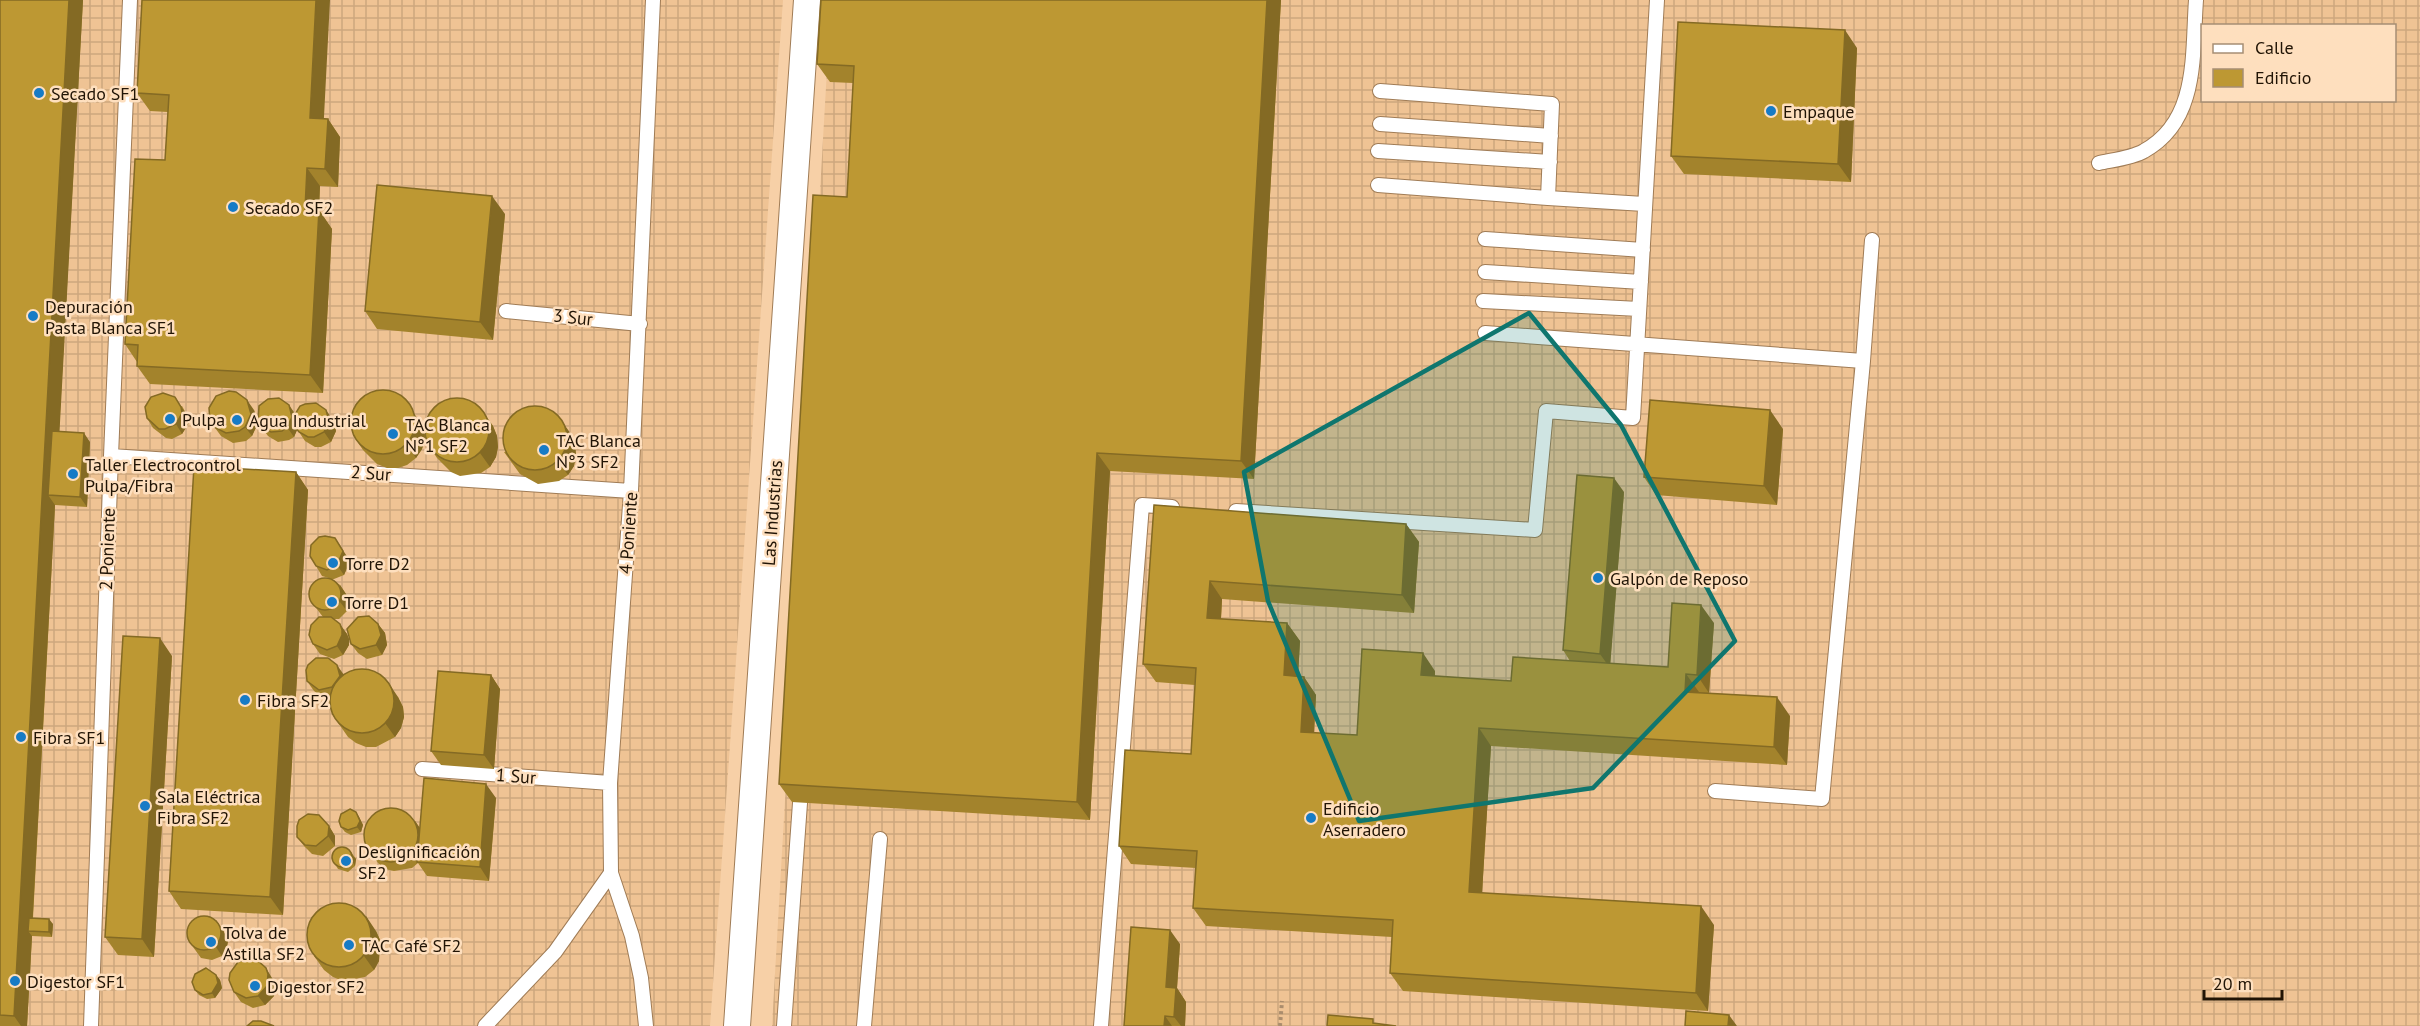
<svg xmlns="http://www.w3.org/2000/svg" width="2420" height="1026" viewBox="0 0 2420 1026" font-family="'PT Sans',sans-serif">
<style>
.industrial{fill:url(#industrial-grid);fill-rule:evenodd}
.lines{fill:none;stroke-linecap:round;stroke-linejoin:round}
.lane-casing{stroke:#a07c56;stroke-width:16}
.street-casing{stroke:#a07c56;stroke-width:28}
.path{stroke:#ab8d6d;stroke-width:4;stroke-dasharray:3 3;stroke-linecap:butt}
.lane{stroke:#fff;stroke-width:14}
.street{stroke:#fff;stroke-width:26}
.wall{fill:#a3832c}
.shaded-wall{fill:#846a24}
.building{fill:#bd9833;stroke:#846a24;stroke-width:1.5}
.marked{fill:#0f766e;fill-opacity:0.2;stroke:#0f766e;stroke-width:4.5;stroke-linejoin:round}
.poi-dot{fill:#177bc6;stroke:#fedfbe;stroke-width:2}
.labels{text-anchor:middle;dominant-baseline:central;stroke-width:5;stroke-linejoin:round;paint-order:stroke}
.poi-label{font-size:18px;fill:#211405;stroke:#fedfbe;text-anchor:start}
.street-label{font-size:18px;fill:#211405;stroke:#fedfbe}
</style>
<defs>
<pattern id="industrial-grid" width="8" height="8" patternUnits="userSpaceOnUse" patternTransform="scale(1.5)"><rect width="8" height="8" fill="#efc394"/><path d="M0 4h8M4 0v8" fill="none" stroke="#cda77e"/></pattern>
</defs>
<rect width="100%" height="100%" fill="#f7d0a7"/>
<path class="industrial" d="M0,0H783L710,1026H0Z
M831,0H2420V1026H772ZM2202,26H2394V100H2202Z"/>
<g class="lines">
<defs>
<path id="lane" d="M1380,91L1552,104L1548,198L1644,204
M1380,124L1551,136
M1378,151L1550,162
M2099,163C2113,160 2132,158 2144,151C2199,121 2192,54 2196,0
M1378,185L1548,198
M1485,239L1643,250
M1485,272L1641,282
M1483,301L1639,309
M506,311L640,324
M1485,333L1863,361L1822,799L1715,791
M1863,361L1872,240
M111,456L631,491
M1236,511L1535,530L1546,411L1633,418L1657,0
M422,769L610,783
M91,1026L111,456L130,0
M485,1026L555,952L611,873
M646,1026L641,978L632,936L611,873L610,783L631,491L653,0
M784,1026L800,803
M864,1026L880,839
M1101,1026L1142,505L1172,507"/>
<path id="street" d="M737,1026L807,0"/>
</defs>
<use href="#lane" class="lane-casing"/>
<use href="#street" class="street-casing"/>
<path class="path" d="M1280,1026L1282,1001"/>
<use href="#lane" class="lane"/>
<use href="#street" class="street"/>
</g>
<path class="wall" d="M0,0H83L59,431L90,442L87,507L55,505L33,918L53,924L52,937L32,936L27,1026H0Z
M142,0L323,119H328L340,137L338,187L320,186L319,210L332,229L323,393L150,384L137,366V362L125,344L165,160L168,112L150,111L137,93Z
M1281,0L1254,479L1110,471L1090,820L792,802L779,784L847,197L853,83L830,82L817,64Z
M1857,48L1851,182L1684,174L1671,156Z
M505,214L493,340L377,329L365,311Z
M182,406L188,417L189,423L182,434L172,439L166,438L153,428L147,418Z
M254,410L258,423L252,436L246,441L233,443L221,436L210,421Z
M483,412L493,426L497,436L498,447L496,457L490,467L481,473L460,476L451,472L437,458L427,443L425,436V439L422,449L416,458L407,465L398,468H387L377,464L363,450L353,435L424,428V432Z
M295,415L333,420L336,431L331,442L321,447H315L305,441L297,429L294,437L289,440L278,442L268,436L258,422Z
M1783,429L1777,505L1656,495L1644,477Z
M571,434L575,444L576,455L574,466L568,475L559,481L538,484L520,474L504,452Z
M296,472L308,490L283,915L181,909L169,891Z
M1624,492L1610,664L1668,667L1714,623L1709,693L1790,716L1787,765L1491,746L1482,893L1714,925L1708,1011L1403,991L1390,973L1392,937L1206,926L1193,908L1196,868L1131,864L1119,846L1191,754L1195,685L1156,682L1143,664L1154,505L1406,524L1419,542L1414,613L1222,599L1221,619L1287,623L1300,641L1298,676L1304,677L1316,695L1314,733L1357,735L1435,671V676L1511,681L1570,661L1563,650Z
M350,561L344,575L334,579H332L340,585L346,594L349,605L347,611L339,619H334L347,634L349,639V645L343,655L334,659L320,654L313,644L323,617L310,600L329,578L322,576L316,566Z
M378,624L385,633L387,645L382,655L367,659L358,653L351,644Z
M172,656L154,957L118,955L105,937Z
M344,675L398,697L403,707L404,717L401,728L395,737L376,747H366L356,743L348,737L332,714L330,699L326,700L314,691L307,681Z
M491,675L500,689L494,769L441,765L431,751Z
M496,798L489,881L427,876L418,863L412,868L394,871L385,869L378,863L366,846L415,821L420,828Z
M356,812L359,817L363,825L361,832L351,835L345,832L341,827Z
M329,826L335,836V846L323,856L312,854L304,846L297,837Z
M349,849L356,859L355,866L348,872L338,869L335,864Z
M223,930L228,941L226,952L222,956L212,960L201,958L188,940Z
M376,931L380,940L379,961L374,970L365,977L343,981L333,977L324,970L314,956Z
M1180,944L1177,988L1186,1002L1185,1026H1124Z
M216,975L220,980L222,988L215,998L207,999L199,995L195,990Z
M272,978L275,984L274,996L265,1005L253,1008L241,1002L234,992Z"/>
<path class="shaded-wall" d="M69,0H83L56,496L48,495L55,505L32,931H28L32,936L27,1026H21L14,1016Z
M316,0H330L323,136L310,118Z
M1267,0H1281L1254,479L1241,461Z
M1845,30L1857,48L1851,182L1838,164Z
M328,119L340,137L338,187L325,169Z
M307,168L320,186L318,228L305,209Z
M492,196L505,214L493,340L480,322Z
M319,210L332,229L323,393L310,375Z
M402,396L424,428L425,439L422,449L416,458L406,444Z
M175,397L188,417L189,423L182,434L176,424Z
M247,400L254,410L258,423L252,436L245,427Z
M289,405L296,415L299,426L294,437L287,427Z
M326,410L333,420L336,431L331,442L324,432Z
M1770,410L1783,429L1777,505L1764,486Z
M483,412L493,426L497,436L498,447L496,457L490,467L480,453Z
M561,420L571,434L575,444L576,455L574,466L568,475L558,461Z
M84,433L90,442L87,507L80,497Z
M1097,453L1110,471L1090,820L1077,802Z
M296,472L308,490L283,915L270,897Z
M1614,478L1624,492L1610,668L1600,654Z
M1406,524L1419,542L1414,613L1402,595Z
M335,538L350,561L344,575L337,565Z
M1210,581L1222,599L1220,636L1207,618Z
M340,585L346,594L349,605L347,611L340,602Z
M1701,605L1714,623L1709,693L1697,675Z
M1287,623L1300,641L1297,694L1284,675Z
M340,624L347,634L349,639V645L343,655L337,646Z
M378,624L385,633L387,645L382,655L376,645Z
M160,638L172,656L154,957L142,939Z
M1423,653L1435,671L1434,694L1421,675Z
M337,665L344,675L346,686L334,687Z
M1686,674L1699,692H1685Z
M491,675L500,689L494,769L484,755Z
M1304,677L1316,695L1313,750L1301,732Z
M388,682L398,697L403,707L404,717L401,728L395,737L385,723Z
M1777,697L1790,716L1787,765L1774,747Z
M1479,728L1491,746L1481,910L1469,892Z
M486,784L496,798L489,881L480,867Z
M356,812L359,817L363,825L361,832L357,827Z
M415,821L421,830L418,863L412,853Z
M329,826L335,836V846L328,836Z
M352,855L356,859L355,866L352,861Z
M1701,906L1714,925L1708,1011L1696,993Z
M366,916L376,931L380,940L379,961L374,970L364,956Z
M49,919L53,924L52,937L49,932Z
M216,920L223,930L228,941L226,952L222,956L216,947Z
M1170,930L1180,944L1177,988L1186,1002L1185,1026H1181L1174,1017L1166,987Z
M266,968L272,978L275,984L274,996L265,1005L258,996Z
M216,975L220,980L222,988L215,998L212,993Z
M1729,1015L1737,1026H1728Z
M1165,1016L1172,1026H1164Z"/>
<path class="building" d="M0,0H69L14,1016L0,1015Z
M142,0H316L310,118L328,119L325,169L307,168L305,209L319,210L310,375L137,366L138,345L125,344L135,159L165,160L169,95L137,93Z
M821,0H1267L1241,461L1097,453L1077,802L779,784L813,195L847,197L854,66L817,64Z
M1678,22L1845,30L1838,164L1671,156Z
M377,185L492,196L480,322L365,311Z
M351 422a32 32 0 1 1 64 0a32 32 0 1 1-64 0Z
M229,391L236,392L247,400L251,414L245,427L239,431L226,433L214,427L210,421L209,408L216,396Z
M163,393L175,397L181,407L182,413L176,424L165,429H159L147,418L145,407L151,397Z
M279,398L289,405L292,417L287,427L282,431L271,432L261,427L258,422L259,406L268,399Z
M425 430a32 32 0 1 1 64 0a32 32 0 1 1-64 0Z
M1650,400L1770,410L1764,486L1644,477Z
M316,403L326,410L329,421L324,432L314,437H308L299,432L295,427L294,416L300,406L305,404Z
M503 438a32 32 0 1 1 64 0a32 32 0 1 1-64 0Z
M52,431L84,433L80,497L48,495Z
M194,466L296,472L270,897L169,891Z
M1577,475L1614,478L1600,654L1563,650Z
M1154,505L1406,524L1402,595L1210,581L1207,618L1287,623L1284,675L1304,677L1301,732L1357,735L1362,649L1423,653L1421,675L1511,681L1513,657L1668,667L1672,603L1701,605L1697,675L1686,674L1685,692L1777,697L1774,747L1479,728L1469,892L1701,906L1696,993L1390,973L1393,920L1193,908L1197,851L1119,846L1125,750L1191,754L1196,668L1143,664Z
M325,536L335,538L343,551L337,565L327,570L316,566L310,556L311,545L319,537Z
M309 594a16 16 0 1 1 32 0a16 16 0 1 1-32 0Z
M369,616L378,624L381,635L376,645L360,649L351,644L347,629L358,617Z
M319,617H331L340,624L342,630V635L337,646L327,650L313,644L309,635L311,625Z
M123,636L160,638L142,939L105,937Z
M316,658H328L337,665L340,676L332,687L319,690L307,681L306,670L308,665Z
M330 701a32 32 0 1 1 64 0a32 32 0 1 1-64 0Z
M438,671L491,675L484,755L431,751Z
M424,778L486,784L480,867L417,862Z
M364 835a27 27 0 1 1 54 0a27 27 0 1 1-54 0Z
M350,809L356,812L360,821L357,827L348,830L341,827L339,821L341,814Z
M308,814L319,815L329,826L328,836L316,846L305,845L297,837V826L299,820Z
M332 857a10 10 0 1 1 20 0a10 10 0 1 1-20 0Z
M307 935a32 32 0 1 1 64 0a32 32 0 1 1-64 0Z
M187 933a17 17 0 1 1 34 0a17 17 0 1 1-34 0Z
M29,918L49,919V932L28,931Z
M1131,927L1170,930L1166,987L1176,988L1174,1017L1165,1016L1164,1026H1124Z
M244,960H257L266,968L268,974L267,986L258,996L246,998L234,992L229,980L230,973L238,962Z
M206,968L216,975L218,983L212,993L203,995L195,990L192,982L195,974Z
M1686,1011L1729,1015L1728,1026H1685Z
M1328,1015L1373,1019V1023L1396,1026H1327Z
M253,1021H261L274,1026H247Z"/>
<path class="marked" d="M1529,313L1621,425L1735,641L1593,788L1359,821L1268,601L1244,472Z"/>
<g class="poi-dot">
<circle cx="39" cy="93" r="6"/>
<circle cx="1771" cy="111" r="6"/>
<circle cx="233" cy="207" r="6"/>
<circle cx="33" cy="316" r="6"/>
<circle cx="170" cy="419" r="6"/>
<circle cx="237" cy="420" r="6"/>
<circle cx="393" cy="434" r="6"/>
<circle cx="544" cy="450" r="6"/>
<circle cx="73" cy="474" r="6"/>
<circle cx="333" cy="563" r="6"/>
<circle cx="1598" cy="578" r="6"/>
<circle cx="332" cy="602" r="6"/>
<circle cx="245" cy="700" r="6"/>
<circle cx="21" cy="737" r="6"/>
<circle cx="145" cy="806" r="6"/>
<circle cx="1311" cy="818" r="6"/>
<circle cx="346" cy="861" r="6"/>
<circle cx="211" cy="942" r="6"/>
<circle cx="349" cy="945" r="6"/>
<circle cx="15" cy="981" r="6"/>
<circle cx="255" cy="986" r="6"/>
</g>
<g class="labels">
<g class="poi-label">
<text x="51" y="93">Secado SF1</text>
<text x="1783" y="111">Empaque</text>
<text x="245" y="207">Secado SF2</text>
<text x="45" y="306">Depuración<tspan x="45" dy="21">Pasta Blanca SF1</tspan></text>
<text x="182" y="419">Pulpa</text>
<text x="249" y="420">Agua Industrial</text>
<text x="405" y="424">TAC Blanca<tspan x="405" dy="21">N°1 SF2</tspan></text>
<text x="556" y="440">TAC Blanca<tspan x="556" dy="21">N°3 SF2</tspan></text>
<text x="85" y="464">Taller Electrocontrol<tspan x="85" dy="21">Pulpa/Fibra</tspan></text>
<text x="345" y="563">Torre D2</text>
<text x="1610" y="578">Galpón de Reposo</text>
<text x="344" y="602">Torre D1</text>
<text x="257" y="700">Fibra SF2</text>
<text x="33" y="737">Fibra SF1</text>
<text x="157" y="796">Sala Eléctrica<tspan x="157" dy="21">Fibra SF2</tspan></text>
<text x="1323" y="808">Edificio<tspan x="1323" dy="21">Aserradero</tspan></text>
<text x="358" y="851">Deslignificación<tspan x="358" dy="21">SF2</tspan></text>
<text x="223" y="932">Tolva de<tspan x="223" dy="21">Astilla SF2</tspan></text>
<text x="361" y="945">TAC Café SF2</text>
<text x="27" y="981">Digestor SF1</text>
<text x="267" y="986">Digestor SF2</text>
</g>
<g class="street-label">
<text transform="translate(573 317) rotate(6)">3 Sur</text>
<text transform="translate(371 473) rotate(4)">2 Sur</text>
<text transform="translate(772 513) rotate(-86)">Las Industrias</text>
<text transform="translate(628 533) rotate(-86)">4 Poniente</text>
<text transform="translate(107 549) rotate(-88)">2 Poniente</text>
<text transform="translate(516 776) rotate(4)">1 Sur</text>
</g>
</g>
<rect x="2201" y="24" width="195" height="78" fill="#fedfbe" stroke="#a68e74" stroke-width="1.5"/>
<rect x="2213" y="44" width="30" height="9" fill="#ffffff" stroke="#a68e74" stroke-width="1.5"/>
<text x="2255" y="54" font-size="18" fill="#211405">Calle</text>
<rect x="2213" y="69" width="30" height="18" fill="#bd9833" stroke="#a68e74" stroke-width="1.5"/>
<text x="2255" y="84" font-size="18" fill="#211405">Edificio</text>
<path d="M2204 990v9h78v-9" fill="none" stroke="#211405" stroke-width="3"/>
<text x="2213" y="990" font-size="18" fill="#211405" stroke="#fedfbe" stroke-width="4.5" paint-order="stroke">20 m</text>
</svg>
